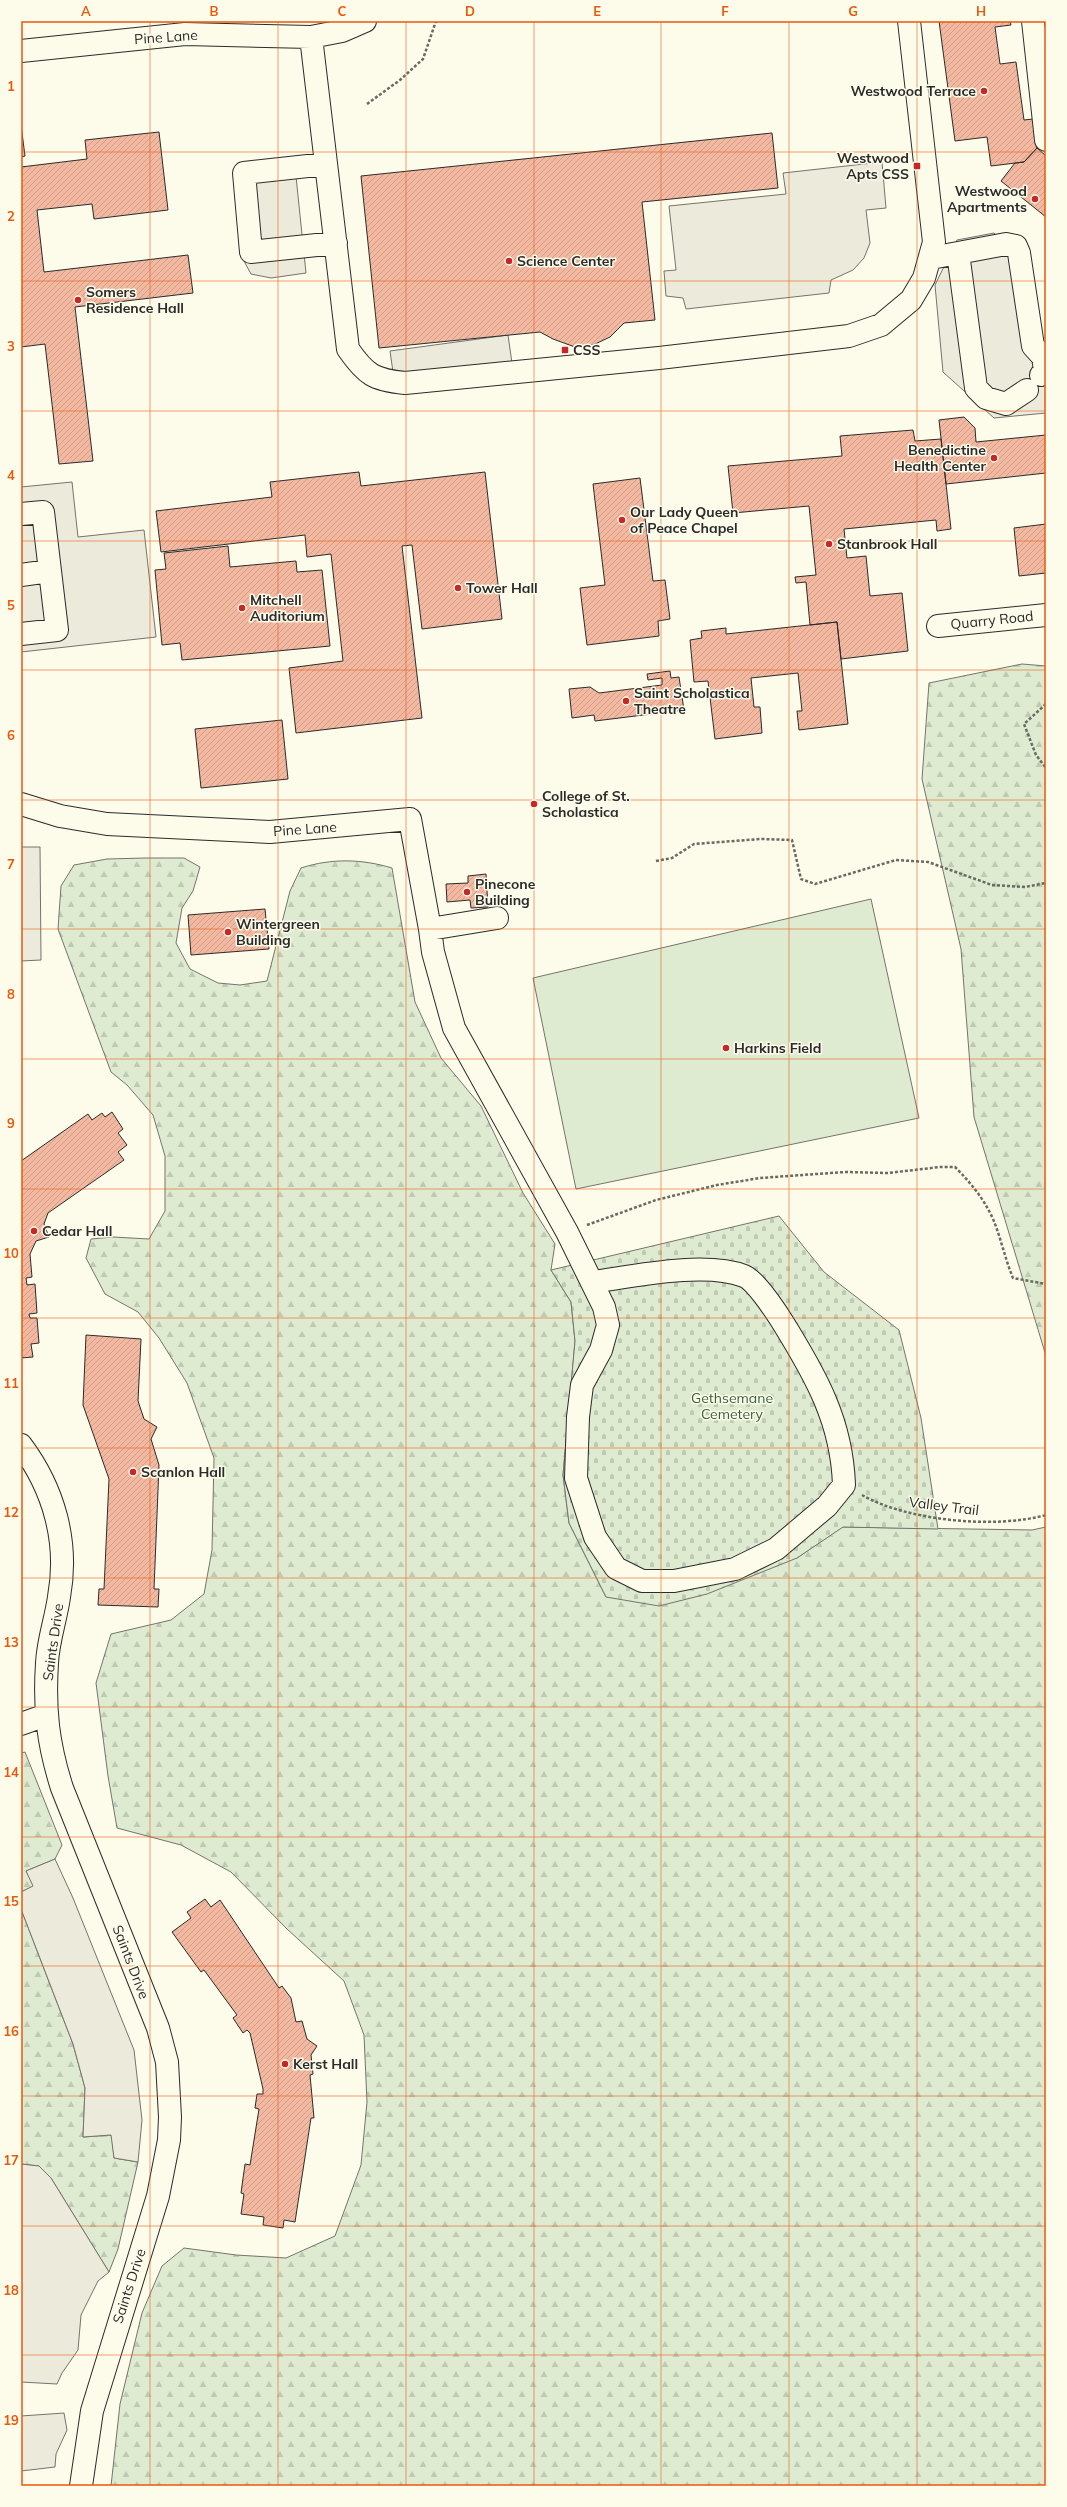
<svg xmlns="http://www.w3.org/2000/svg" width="1067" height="2507" viewBox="0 0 1067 2507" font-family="Mulish,sans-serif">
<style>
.forest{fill:url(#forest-firs);stroke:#74746e}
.cemetery{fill:url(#cemetery-stones);stroke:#74746e}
.garden{fill:#deebd1;stroke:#74746e}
.parking{fill:#eceadb;stroke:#74746e}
.building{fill:url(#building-hatch);stroke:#2b2b2b}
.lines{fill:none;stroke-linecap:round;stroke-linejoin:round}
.minor-casing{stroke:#2b2b2b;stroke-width:24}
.path{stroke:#6a6964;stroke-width:2.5;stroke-dasharray:3 2;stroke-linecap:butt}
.minor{stroke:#fdfbea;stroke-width:22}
.grid{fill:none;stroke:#e8590c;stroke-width:1;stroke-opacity:0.55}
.poi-dot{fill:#c62828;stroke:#fdfbea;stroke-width:1.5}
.labels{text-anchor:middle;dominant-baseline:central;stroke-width:3;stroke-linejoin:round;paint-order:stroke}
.street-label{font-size:14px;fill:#2b2b2b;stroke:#fdfbea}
.poi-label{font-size:14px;font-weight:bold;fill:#2b2b2b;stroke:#fdfbea;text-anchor:start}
.park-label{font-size:14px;fill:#34623c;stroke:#fdfbea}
.neatline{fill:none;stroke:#e8590c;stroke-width:1.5}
.grid-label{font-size:13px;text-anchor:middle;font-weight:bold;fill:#e8590c}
</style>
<defs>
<pattern id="forest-firs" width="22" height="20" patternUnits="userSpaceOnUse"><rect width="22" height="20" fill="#deebd1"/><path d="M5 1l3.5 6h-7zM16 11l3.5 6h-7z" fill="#bfcab4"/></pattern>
<pattern id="cemetery-stones" width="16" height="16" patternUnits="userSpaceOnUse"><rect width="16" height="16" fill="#deebd1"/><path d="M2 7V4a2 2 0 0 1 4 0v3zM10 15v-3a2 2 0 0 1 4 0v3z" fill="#bfcab4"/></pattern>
<pattern id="building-hatch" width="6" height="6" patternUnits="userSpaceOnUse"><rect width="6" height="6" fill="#f2b8a0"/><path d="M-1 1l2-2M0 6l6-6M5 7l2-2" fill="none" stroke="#d09e8a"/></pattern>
</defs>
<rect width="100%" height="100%" fill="#fdfbea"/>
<path class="forest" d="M1022,664L1046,666V1356L974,1117L961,949L922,779L929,683Z
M146,858H184L200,867L193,891L182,908L176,943L190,969L218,983L240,985L267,981L290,891L301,868C332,858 362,859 392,868L415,1002L441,1058L481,1106L523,1193L555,1244L551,1270L571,1302L575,1341L563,1475L569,1523L606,1597L797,1558L842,1527L1032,1530L1046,1527V2486H111L120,2404L142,2313L162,2266L184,2248L236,2255L286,2258L335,2236L361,2165L367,2102L364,2035L344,1981L287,1929L231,1872L181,1845L117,1828L108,1776L96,1683L111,1634L171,1620L204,1594L212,1550L214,1458L187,1383L159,1338L138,1312L105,1294L86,1258L91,1239L113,1237L149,1239L165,1211V1156L153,1115L127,1085L111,1072L58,929L61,886L74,865L107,859Z
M25,1752L62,1845L55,1859L26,1871L34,1886L21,1892V1753Z
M21,1909L73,2044L85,2088L83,2137L112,2135L114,2158L138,2162L118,2249L109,2272L51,2178L39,2166L21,2164Z"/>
<path class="cemetery" d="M779,1216L824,1272L899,1330L921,1418L938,1529L843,1527L797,1558L707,1594L659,1606L606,1597L569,1523L563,1475L575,1341L571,1302L551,1270Z"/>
<path class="garden" d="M871,899L919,1118L576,1189L533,978Z"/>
<path class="parking" d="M294,157L306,273L271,278L251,274L245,263L235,175Z
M882,162L886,208L866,210L870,243L864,258L853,270L831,280L829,293L686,309L683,298L666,296L664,271L676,270L669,206L786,194L783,173Z
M994,233L1032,267L1046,373V413L994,418L943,372L935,285L957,240Z
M508,335L512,363L394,379L390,351Z
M72,482L78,537L144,530L156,637L21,652V487Z
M21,847H40L41,960L21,961Z
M55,1859L73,1898L134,2050L142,2120L138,2162L114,2158L111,2135L83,2137L85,2088L73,2044L21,1909V1892L33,1886L26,1871Z
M21,2164L39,2166L51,2178L109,2272L98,2281L81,2315L78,2350L62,2373L57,2384L21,2382Z
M64,2413L67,2430L56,2454L55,2467L21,2471V2416Z"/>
<path class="building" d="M939,21H1010L1011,25L995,27L1000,64L1016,62L1024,120L1033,119L1037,148L1024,162L991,166L987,137L955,141Z
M21,125L25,156L21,157Z
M159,132L168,210L94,219L92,204L37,210L44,272L188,255L193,293L75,307L93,461L59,464L45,344L21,347V167L87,159L85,140Z
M772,133L778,188L642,202L655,320L624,323L610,337L593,345L575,347L553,339L540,332L379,348L361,176Z
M1037,148L1046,156V217L1001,181L1015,163L1024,162Z
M964,417L975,428L976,442L1046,435V473L946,484L939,420Z
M913,430L915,441L941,439L951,529L937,531L936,520L844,529L847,558L866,556L870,596L902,593L908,651L841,659L837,622L810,625L806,582L796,583L795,577L816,575L809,506L733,513L728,466L842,456L840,436Z
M359,472L361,486L485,472L502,619L422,629L412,545L402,546L422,718L296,733L289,668L343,661L331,554L307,557L305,535L161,552L156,511L272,497L270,482Z
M640,478L653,581L665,580L670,619L658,621L659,636L587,645L580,588L605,585L593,484Z
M1046,524V573L1019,576L1014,528Z
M228,546L230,567L296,561L297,572L322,570L330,646L182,660L180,643L162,645L155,570L166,569L164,553Z
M837,622L848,724L799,730L797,711H802L798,673L751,678L754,707H760L762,733L715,739L708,681L694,682L690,640L702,638L701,631L726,628V634Z
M670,671L671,678L679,677L684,710L595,721L594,715L572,718L569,689L590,687L599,693L662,685V678L648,680L647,674Z
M282,720L288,779L201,788L195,729Z
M486,874L488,907L471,908L470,900L447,902L446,884L468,883V876Z
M265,909L269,949L191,955L188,915Z
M112,1112L123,1129L118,1133L127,1145L118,1152L124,1160L48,1213L44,1224L49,1237L36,1241L30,1254L32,1277L26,1278L27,1285L35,1284L37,1313L29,1314L30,1318H37L39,1343L31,1344L33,1357L21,1358V1161L88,1114L92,1120L102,1113L105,1117Z
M86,1335L141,1339L138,1401L144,1419L157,1427L151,1439L159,1465L154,1589H159L158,1607L98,1605L99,1589H104L109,1479L83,1405Z
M205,1899L211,1907L220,1900L279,1988L282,1986L291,1998L296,2022L302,2021L307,2039L317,2046L311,2055L313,2074L310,2075L314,2118H311L295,2222L284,2220L283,2228L263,2225L264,2217L241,2214L244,2194L241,2193L245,2164L250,2165L259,2109L255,2108L257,2094H263V2089L250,2033L247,2030L243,2033L233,2018L237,2015L204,1970L201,1972L172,1932L191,1918L187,1912Z"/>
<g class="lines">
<defs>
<path id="minor" d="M1033,21L1046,140
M311,37L348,349C366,375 374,380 405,383L659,358L849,336L881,325L911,300L924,278L934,242L909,21
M21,51L185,34L311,37L342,31L365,21
M326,164L244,173L251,252L336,243
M958,253L1006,244L1016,246L1019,253L1033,346L1043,357L1045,370L1041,375
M931,258L958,253L976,388L986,398L1006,404L1027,390
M21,514L43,512L57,630L21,634
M21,575L49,571
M938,626L1046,615
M21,804L60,816L107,824L270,832L410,819L430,929L497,918
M430,929L433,952L454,1028L567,1232L604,1307L608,1325L601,1350L582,1385L578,1417L576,1478L595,1537L616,1568L642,1581H674L735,1569L776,1549L827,1506L844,1485C843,1456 836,1426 825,1400C815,1376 765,1284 744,1276C705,1261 635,1276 593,1282
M21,1445C54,1489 69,1542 59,1597C56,1619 48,1640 47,1663C44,1710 48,1744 62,1788L158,2028L167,2062L170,2117L169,2140L158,2196L92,2411L81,2486
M21,1724L46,1715"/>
</defs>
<use href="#minor" class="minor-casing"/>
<path class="path" d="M367,104L400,80L423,59L436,21
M1046,704L1024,724L1036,755L1046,768
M656,861L672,858L694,844L761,839L792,840L801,879L815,884L896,860L928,862L992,885L1025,887L1046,883
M587,1225L656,1200L717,1185L760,1178L845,1172L888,1173L940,1167H955C971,1183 984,1199 993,1219C1001,1238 1005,1259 1013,1278L1046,1284
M862,1495C907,1521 996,1529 1046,1515"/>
<use href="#minor" class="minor"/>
</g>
<path class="grid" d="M150,21V2486M278,21V2486M406,21V2486M534,21V2486M661,21V2486M789,21V2486M917,21V2486M21,152H1046M21,281H1046M21,411H1046M21,541H1046M21,670H1046M21,800H1046M21,929H1046M21,1059H1046M21,1189H1046M21,1318H1046M21,1448H1046M21,1578H1046M21,1707H1046M21,1837H1046M21,1966H1046M21,2096H1046M21,2226H1046M21,2355H1046"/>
<g class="poi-dot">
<circle cx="984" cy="91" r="4"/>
<rect x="913" y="162" width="8" height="8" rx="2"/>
<circle cx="1035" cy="199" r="4"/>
<circle cx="509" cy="261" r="4"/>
<circle cx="78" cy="300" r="4"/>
<rect x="561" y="346" width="8" height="8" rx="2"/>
<circle cx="994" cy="458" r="4"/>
<circle cx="622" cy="520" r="4"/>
<circle cx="829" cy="544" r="4"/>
<circle cx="458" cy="588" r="4"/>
<circle cx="242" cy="608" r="4"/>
<circle cx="626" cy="701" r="4"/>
<circle cx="534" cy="804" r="4"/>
<circle cx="467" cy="892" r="4"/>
<circle cx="228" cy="932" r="4"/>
<circle cx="726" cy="1048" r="4"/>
<circle cx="34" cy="1231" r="4"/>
<circle cx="133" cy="1472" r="4"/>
<circle cx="285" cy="2064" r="4"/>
</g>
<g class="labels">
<g class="street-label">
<text transform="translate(166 37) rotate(-4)">Pine Lane</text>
<text transform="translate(992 620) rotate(-6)">Quarry Road</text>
<text transform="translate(305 829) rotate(-4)">Pine Lane</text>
<text transform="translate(944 1506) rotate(7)">Valley Trail</text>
<text transform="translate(53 1642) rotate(-82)">Saints Drive</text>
<text transform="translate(131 1962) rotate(69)">Saints Drive</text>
<text transform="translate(129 2286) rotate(-72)">Saints Drive</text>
</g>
<g class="poi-label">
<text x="976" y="91" text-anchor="end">Westwood Terrace</text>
<text x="909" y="158" text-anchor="end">Westwood<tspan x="909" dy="16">Apts CSS</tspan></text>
<text x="1027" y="191" text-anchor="end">Westwood<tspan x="1027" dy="16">Apartments</tspan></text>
<text x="517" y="261">Science Center</text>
<text x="86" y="292">Somers<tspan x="86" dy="16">Residence Hall</tspan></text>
<text x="573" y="350">CSS</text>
<text x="986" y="450" text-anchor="end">Benedictine<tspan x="986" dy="16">Health Center</tspan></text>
<text x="630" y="512">Our Lady Queen<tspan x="630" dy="16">of Peace Chapel</tspan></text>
<text x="837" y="544">Stanbrook Hall</text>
<text x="466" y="588">Tower Hall</text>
<text x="250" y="600">Mitchell<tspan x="250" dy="16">Auditorium</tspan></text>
<text x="634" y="693">Saint Scholastica<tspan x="634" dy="16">Theatre</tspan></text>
<text x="542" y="796">College of St.<tspan x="542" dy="16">Scholastica</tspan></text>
<text x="475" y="884">Pinecone<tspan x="475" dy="16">Building</tspan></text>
<text x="236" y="924">Wintergreen<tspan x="236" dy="16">Building</tspan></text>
<text x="734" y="1048">Harkins Field</text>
<text x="42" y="1231">Cedar Hall</text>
<text x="141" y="1472">Scanlon Hall</text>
<text x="293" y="2064">Kerst Hall</text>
</g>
<g class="park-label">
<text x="732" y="1398">Gethsemane<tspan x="732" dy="16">Cemetery</tspan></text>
</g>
</g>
<rect width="1067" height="2507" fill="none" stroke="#fdfbea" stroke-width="44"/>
<rect x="22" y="22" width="1023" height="2463" class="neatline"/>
<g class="grid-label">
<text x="86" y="16">A</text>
<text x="214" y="16">B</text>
<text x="342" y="16">C</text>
<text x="470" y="16">D</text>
<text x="597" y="16">E</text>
<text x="725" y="16">F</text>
<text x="853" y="16">G</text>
<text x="981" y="16">H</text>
<text x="11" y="91">1</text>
<text x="11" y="221">2</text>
<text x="11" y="351">3</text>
<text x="11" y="480">4</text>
<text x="11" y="610">5</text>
<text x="11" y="740">6</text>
<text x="11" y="869">7</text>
<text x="11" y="999">8</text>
<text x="11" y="1128">9</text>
<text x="11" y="1258">10</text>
<text x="11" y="1388">11</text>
<text x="11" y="1517">12</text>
<text x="11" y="1647">13</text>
<text x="11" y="1777">14</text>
<text x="11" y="1906">15</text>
<text x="11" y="2036">16</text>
<text x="11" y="2165">17</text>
<text x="11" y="2295">18</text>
<text x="11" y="2425">19</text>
</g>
</svg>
